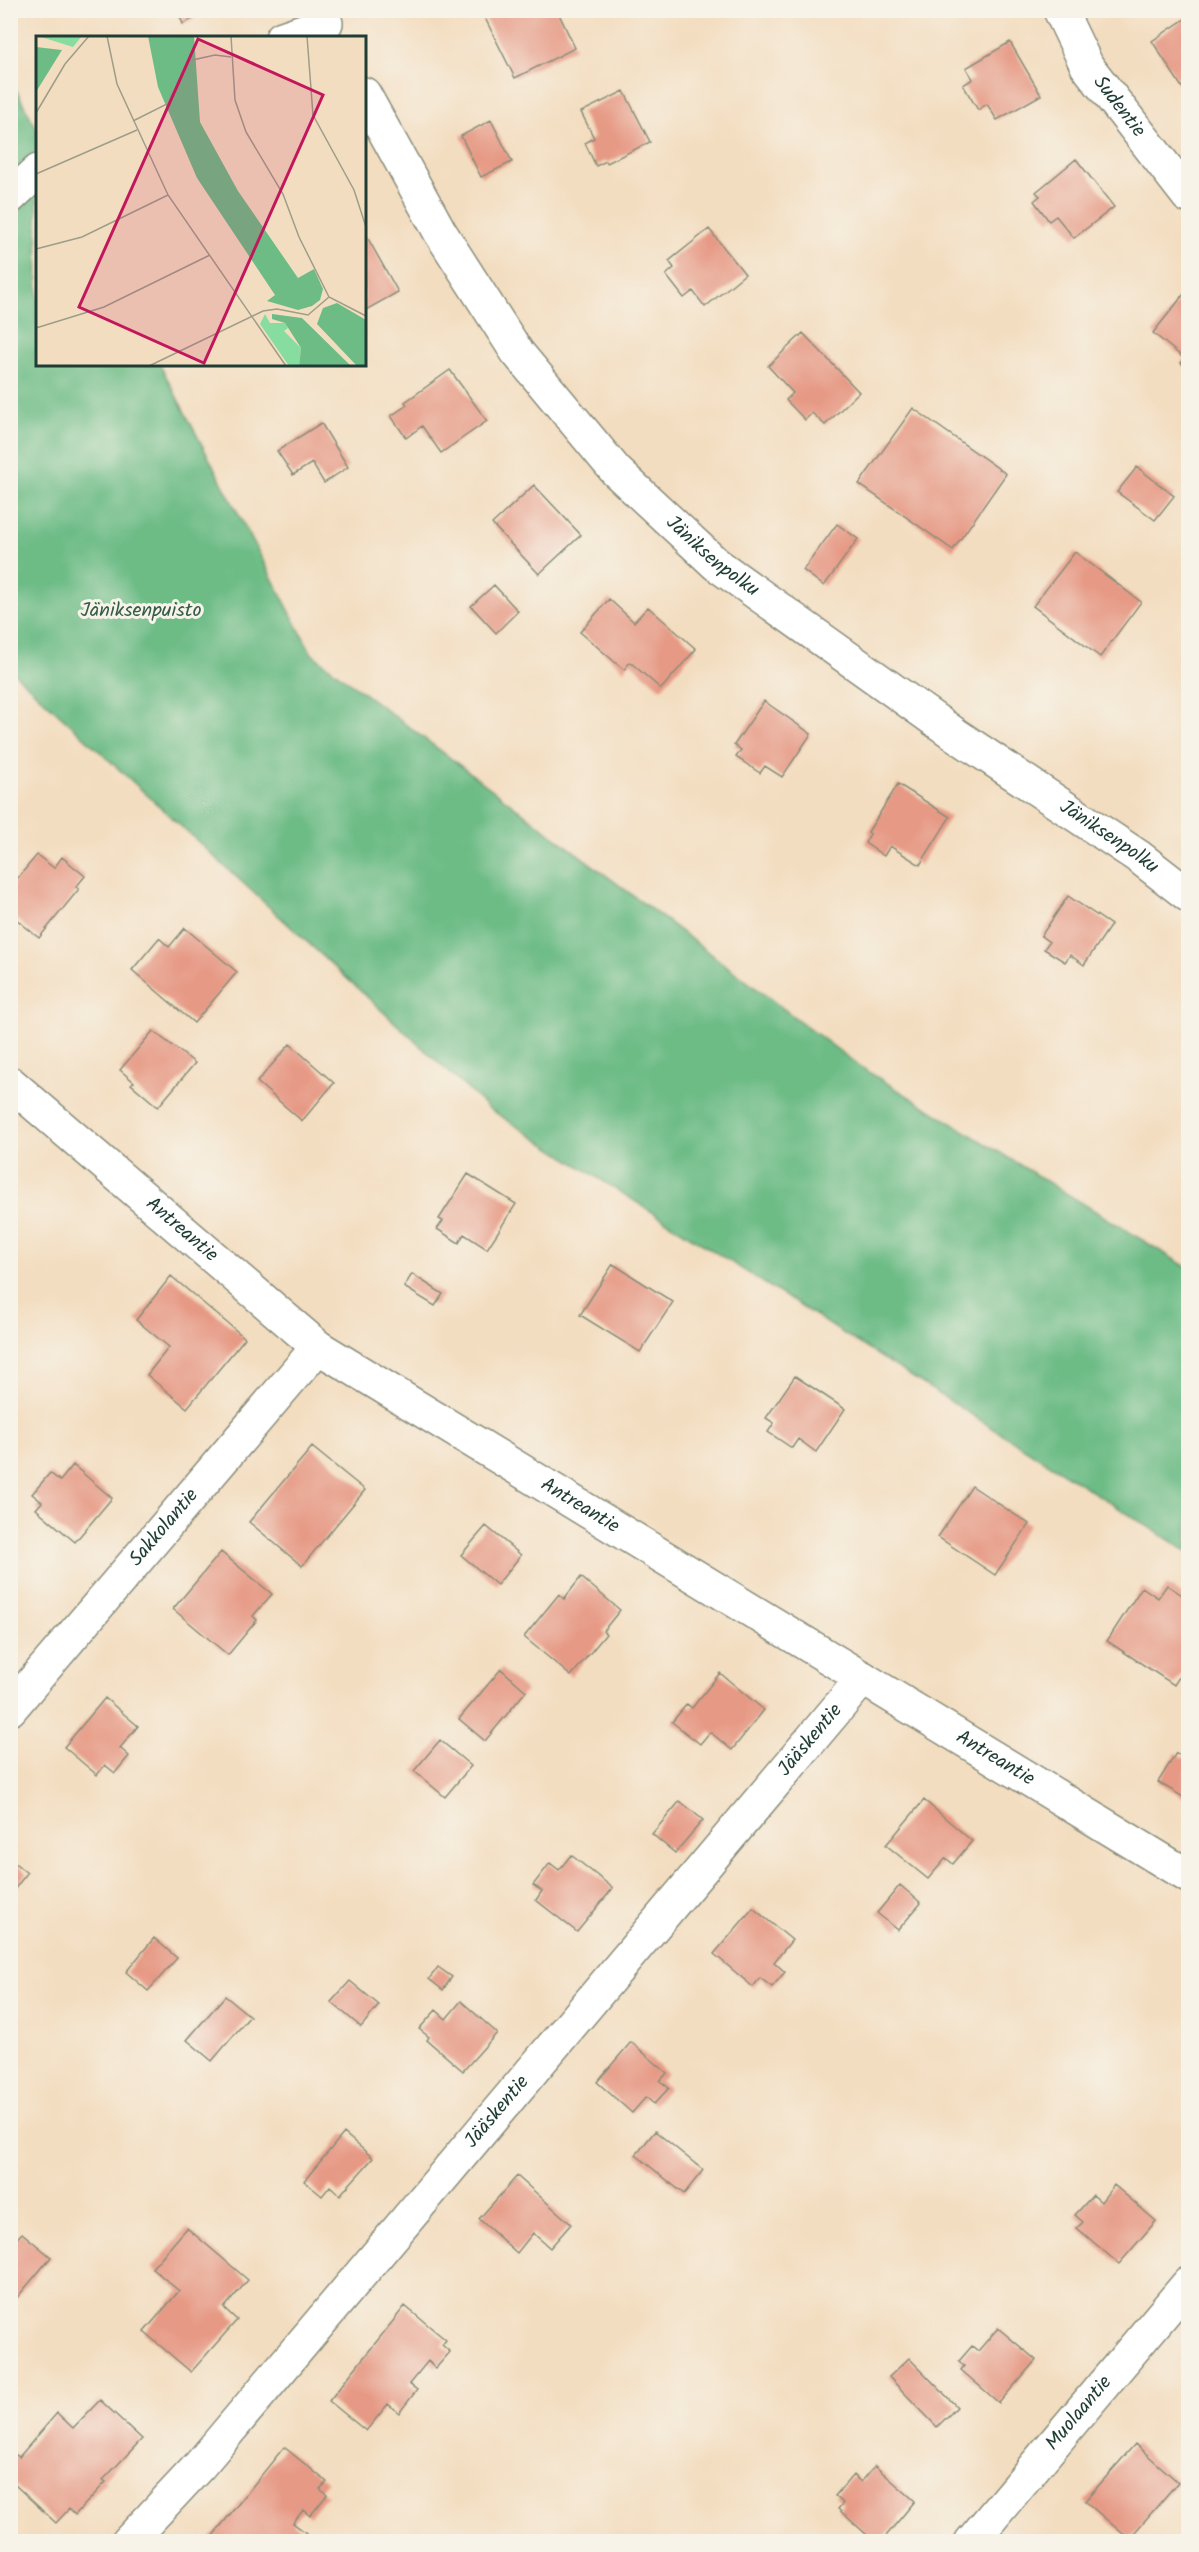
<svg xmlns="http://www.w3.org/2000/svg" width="1199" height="2552" viewBox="0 0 1199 2552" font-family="Kalam,sans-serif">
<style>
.forest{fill:#6dbc86;stroke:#467c5d;stroke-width:1.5}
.building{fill:#e69a85}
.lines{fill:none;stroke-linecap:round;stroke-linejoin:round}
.minor-casing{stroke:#898d7a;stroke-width:36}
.minor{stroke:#fff;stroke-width:33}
.labels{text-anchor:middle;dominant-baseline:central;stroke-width:6;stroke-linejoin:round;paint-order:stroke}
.street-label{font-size:20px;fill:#1f3d34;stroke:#f7f3e8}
.park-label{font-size:20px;fill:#345d49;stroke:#f7f3e8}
.inset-road{fill:none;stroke:#9e9d88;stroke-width:1.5}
.view{fill:#c2185b;fill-opacity:0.15;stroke:#c2185b;stroke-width:3}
.inset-edge{fill:none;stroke:#1f3d34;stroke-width:3}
</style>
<rect width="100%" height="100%" fill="#f7f3e8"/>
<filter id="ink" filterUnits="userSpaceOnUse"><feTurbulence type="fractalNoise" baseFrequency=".0167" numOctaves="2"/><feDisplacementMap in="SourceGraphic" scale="12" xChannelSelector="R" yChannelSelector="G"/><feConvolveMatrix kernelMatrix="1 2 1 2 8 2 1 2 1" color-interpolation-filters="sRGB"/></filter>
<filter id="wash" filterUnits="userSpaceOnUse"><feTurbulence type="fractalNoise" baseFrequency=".008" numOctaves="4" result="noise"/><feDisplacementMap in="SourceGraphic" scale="24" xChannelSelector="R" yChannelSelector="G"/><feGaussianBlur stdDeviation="1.35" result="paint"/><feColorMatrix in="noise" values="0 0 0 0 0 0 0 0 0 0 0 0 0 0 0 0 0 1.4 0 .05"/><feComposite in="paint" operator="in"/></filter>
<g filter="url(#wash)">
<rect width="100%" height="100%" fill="#f3ddc0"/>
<path class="forest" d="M10,78L37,130L38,364L160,365L312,654L862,1068L1188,1268V1552L488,1108L11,670Z"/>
<g id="blocks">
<path class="building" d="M177,10H209L183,24Z
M481,10H557L575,48L515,78Z
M1188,17V86L1183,89L1152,41Z
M1010,42L1041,95L997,120L987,104L978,110L963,85L973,79L966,68Z
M624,91L650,142L607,163L606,161L596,166L585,143L594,138L581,112Z
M491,120L512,162L481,177L461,136Z
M1076,159L1114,207L1074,238L1056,216L1049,221L1034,201L1040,196L1036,192Z
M709,229L745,274L705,307L693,291L684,298L666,275L674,268L669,261Z
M367,237L398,292L364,311V239Z
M1188,289V369L1181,363L1185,359L1153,333Z
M803,333L859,392L825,425L812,413L805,420L786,400L793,393L768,366Z
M450,370L487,421L441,453L422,426L406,438L391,416L407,405L405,402Z
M913,408L1006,474L953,550L859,484Z
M321,423L348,467L324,483L312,463L293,475L277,451Z
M1137,467L1174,496L1155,520L1117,492Z
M534,485L581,535L539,574L492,524Z
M837,524L858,539L824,586L803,570Z
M1075,552L1141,602L1100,657L1033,606Z
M494,585L518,611L496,633L471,606Z
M609,599L634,622L648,607L696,649L661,689L630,662L624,670L580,632Z
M764,701L811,734L782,777L765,766L760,773L736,757L741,750L734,745Z
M898,784L950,817L920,865L890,846L884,856L865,843L870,834L868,832Z
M37,855L54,868L62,857L85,876L76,887L79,889L39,938L10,914V887Z
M1068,896L1111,925L1084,965L1070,955L1065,962L1044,949L1049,942L1041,936Z
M185,928L237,972L194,1023L132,970L159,938L169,947Z
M153,1031L195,1063L158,1107L131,1084L134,1082L120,1070Z
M290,1044L334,1083L302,1121L257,1082Z
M468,1174L516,1204L487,1249L464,1234L459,1243L437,1229L443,1221L439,1219Z
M613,1264L673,1302L640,1352L580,1315Z
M412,1274L443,1294L435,1306L404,1287Z
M171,1276L245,1338L187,1408L147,1375L169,1347L136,1320Z
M795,1376L845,1409L816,1452L798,1439L792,1448L768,1432L774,1423L766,1418Z
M312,1447L365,1490L302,1566L249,1522Z
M73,1465L112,1498L75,1542L36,1509L42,1502L32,1494L50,1473L60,1481Z
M972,1486L1029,1524L995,1575L938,1537Z
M486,1526L521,1555L497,1585L461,1555Z
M221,1552L272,1594L253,1616L257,1620L228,1655L173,1609Z
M581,1577L620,1610L603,1631L606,1634L571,1676L524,1637L559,1594L564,1599Z
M1167,1585L1188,1599V1663L1174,1685L1107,1641L1142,1587L1158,1598Z
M501,1669L526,1691L485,1741L459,1719Z
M720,1673L764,1710L732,1750L710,1732L700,1744L672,1722L687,1704L692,1708Z
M105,1698L138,1726L120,1748L129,1756L115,1773L105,1765L97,1775L64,1747Z
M440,1740L471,1766L445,1797L414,1771Z
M1176,1753L1188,1760V1800L1158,1782Z
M924,1800L972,1841L953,1864L946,1858L928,1879L886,1845Z
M680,1801L703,1820L675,1853L652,1834Z
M571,1855L613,1888L577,1932L536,1900L542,1891L533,1885L550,1863L559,1870Z
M10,1859L27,1873L13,1891L10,1889Z
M900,1885L921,1903L898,1930L877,1913Z
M753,1908L792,1940L774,1962L785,1972L772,1987L760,1978L753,1987L714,1954Z
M154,1938L177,1958L148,1991L126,1972Z
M438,1967L452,1977L443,1990L429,1979Z
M350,1981L379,2005L361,2027L331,2002Z
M225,1996L250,2016L212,2061L187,2040Z
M461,2001L497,2033L463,2071L427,2040L429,2037L419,2029L436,2010L446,2019Z
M631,2042L667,2073L660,2081L669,2088L654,2104L646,2097L632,2113L597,2082Z
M655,2131L703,2170L684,2194L636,2155Z
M344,2133L373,2158L340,2195L330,2186L322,2196L304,2181Z
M517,2176L571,2224L550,2248L533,2233L517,2253L479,2219Z
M1114,2185L1156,2221L1119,2264L1077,2228L1083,2222L1075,2215L1093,2195L1101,2202Z
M187,2228L248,2280L224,2308L237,2320L191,2372L144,2332L179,2291L152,2268Z
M22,2233L51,2257L10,2306V2246Z
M405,2306L446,2340L442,2345L450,2352L436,2368L428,2361L409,2384L417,2390L399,2413L388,2404L366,2431L329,2401Z
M998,2328L1036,2360L999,2403L961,2370L964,2366L959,2361L972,2346L978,2351Z
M909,2358L957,2407L937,2427L889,2377Z
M100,2400L142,2439L103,2480L106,2482L75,2515L69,2509L56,2523L14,2484L15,2483L10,2478V2461L16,2455L19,2457L57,2413L73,2428Z
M1135,2444L1178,2482L1129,2539L1085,2501Z
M284,2447L327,2482L320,2489L327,2495L310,2516L303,2510L293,2523L306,2533L299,2542H216L211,2538Z
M875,2466L915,2501L881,2542H875L838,2509L843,2503L835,2496L853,2475L861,2482Z"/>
</g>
</g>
<g filter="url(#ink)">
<use href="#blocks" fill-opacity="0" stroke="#898d7a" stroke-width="1.5"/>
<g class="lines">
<defs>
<g id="minor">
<path id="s1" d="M1060,10L1087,66L1188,196"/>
<path d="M282,38L326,23"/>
<path id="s2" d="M364,94L440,232L517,352L616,471L716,564L956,735L1139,857L1188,895"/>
<path d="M10,197L38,171"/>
<path id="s3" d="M10,1083L318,1347L1188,1876"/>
<path id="s4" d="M10,1709L318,1347"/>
<path id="s5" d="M128,2542L200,2465L863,1678"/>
<path id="s6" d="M971,2542L1188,2284"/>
</g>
</defs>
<use href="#minor" class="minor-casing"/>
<use href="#minor" class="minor"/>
</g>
</g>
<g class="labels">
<g class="street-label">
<text stroke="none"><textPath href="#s1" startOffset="114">Sudentie</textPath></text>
<text stroke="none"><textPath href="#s2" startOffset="584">Jäniksenpolku</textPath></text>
<text stroke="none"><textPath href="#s2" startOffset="1070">Jäniksenpolku</textPath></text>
<text stroke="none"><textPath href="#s3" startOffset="226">Antreantie</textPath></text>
<text stroke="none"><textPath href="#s3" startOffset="712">Antreantie</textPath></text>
<text stroke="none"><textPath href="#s4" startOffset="238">Sakkolantie</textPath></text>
<text stroke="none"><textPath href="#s5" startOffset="1053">Jääskentie</textPath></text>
<text stroke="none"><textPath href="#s3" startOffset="1198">Antreantie</textPath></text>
<text stroke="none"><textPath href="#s5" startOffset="567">Jääskentie</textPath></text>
<text stroke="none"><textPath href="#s6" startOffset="168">Muolaantie</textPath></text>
</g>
<g class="park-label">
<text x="141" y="611">Jäniksenpuisto</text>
</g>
</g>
<g transform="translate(36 36)">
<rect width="330" height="330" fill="#f3ddc0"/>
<path d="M2,0H46L37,11ZM229,278L234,287H249L252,292L248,295L265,312L263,330H253L224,288Z" fill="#87dc9f"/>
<path d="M112,0H158L164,86L202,155L262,242L278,233L287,253L284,264L276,270L262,274L231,265L239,259L161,142L122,51ZM0,11L26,14L0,56ZM301,267L330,284V330H321L281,288L287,272ZM236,278L266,282L315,330H263L265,312L249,287L236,283Z" fill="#6dbc86"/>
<path class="inset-road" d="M71,0L81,48L132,159L250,330M195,0L199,64L210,96L247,158L263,201L293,261L330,280M271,0L277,79L318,154L330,191M0,77L29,28L53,0M97,85L131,68L152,25L179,19L195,21M0,138L101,94M0,213L46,201L132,159M0,292L68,271L174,219M113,330L227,275L241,273L272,279L293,261"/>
<path class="view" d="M162,3L287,59L168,327L43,271Z"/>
<rect width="330" height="330" class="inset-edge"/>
</g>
<rect width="1199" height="2552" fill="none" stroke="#f7f3e8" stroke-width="36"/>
</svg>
